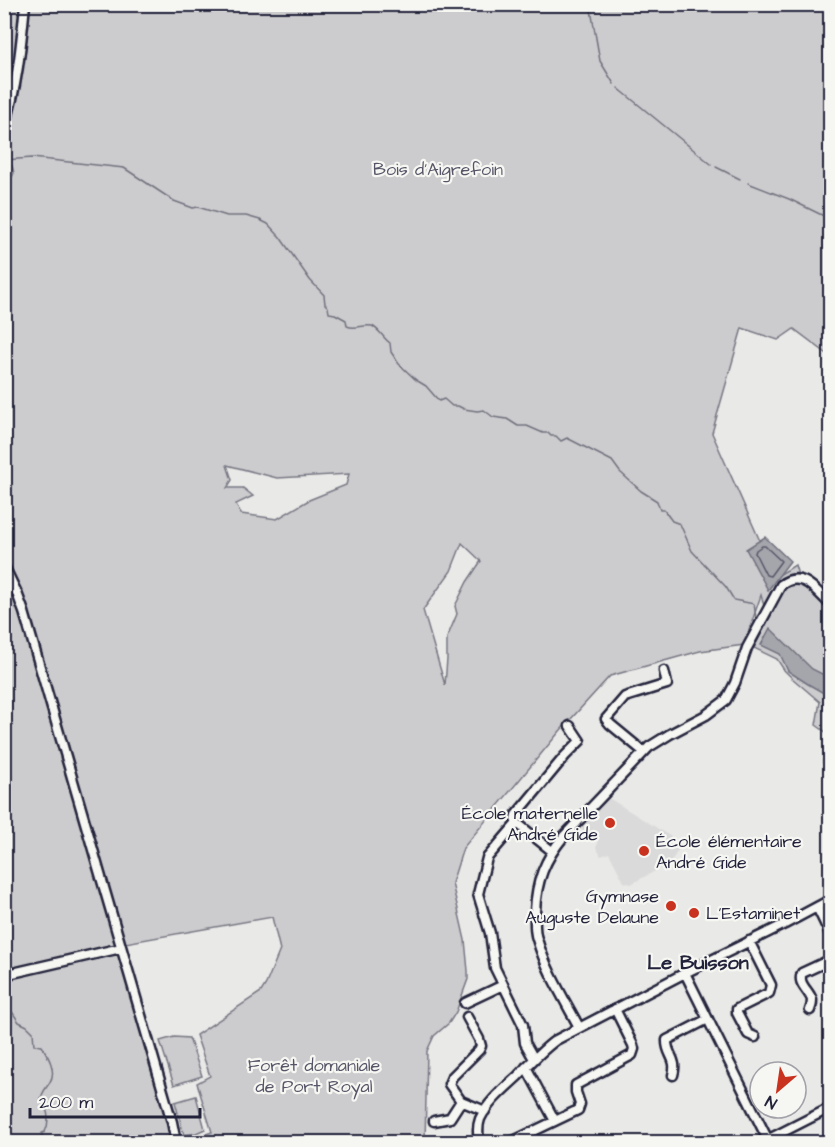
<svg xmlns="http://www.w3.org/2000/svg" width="835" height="1147" viewBox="0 0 835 1147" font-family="'Architects Daughter',sans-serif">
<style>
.built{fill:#dadada}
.green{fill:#ccccce;stroke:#777784;stroke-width:1.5;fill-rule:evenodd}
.water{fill:#a5a5ac;stroke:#71717f;stroke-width:1.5}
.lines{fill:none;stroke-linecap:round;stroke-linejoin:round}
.shore{stroke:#565668;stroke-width:1.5}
.stream{stroke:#71717f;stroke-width:1.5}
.minor-casing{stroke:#22223b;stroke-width:13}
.minor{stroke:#f6f6f2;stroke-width:8}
.poi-dot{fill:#c8321e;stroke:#f6f6f2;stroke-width:2}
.labels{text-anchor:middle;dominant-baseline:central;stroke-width:4.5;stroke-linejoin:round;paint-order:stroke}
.park-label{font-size:18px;fill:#555567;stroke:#f6f6f2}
.poi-label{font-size:18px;fill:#22223b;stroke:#f6f6f2;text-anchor:end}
.neighbourhood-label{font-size:20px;font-weight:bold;fill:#22223b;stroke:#f6f6f2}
</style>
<rect width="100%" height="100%" fill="#e9e9e7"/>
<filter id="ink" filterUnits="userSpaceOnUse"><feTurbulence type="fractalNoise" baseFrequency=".0167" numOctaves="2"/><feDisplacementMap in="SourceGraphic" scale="12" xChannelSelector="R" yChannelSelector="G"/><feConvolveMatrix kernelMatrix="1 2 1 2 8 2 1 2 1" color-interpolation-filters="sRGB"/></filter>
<g filter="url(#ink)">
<path class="built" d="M607,797L673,838L679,849L670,863L631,884L624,882L609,853L601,856L596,847L598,844L596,838L579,828Z"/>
<path class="green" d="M5,5H830V356L794,329L778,340L742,328L712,433L776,577L795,565L798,575L783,580L764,606L761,595L744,645L700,651L610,676L560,731L463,848L452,883L465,940L468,971V979L456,1012L449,1023L434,1036L427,1051L425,1142H5L4,181H6L7,177H12L14,173L12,166L5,164ZM227,465L277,478L349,474L346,485L309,500L277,519L241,514L236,504L253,496L243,488H227L232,480ZM462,543L481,561L467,582L455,606L457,614L447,638V659L445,685L423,610L451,571ZM272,917L280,950L266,984L261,992L196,1035L210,1076L197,1083L212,1132L181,1142L125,943Z
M790,583L803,584L830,607V735L816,725L820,702L792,678L784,670L777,659L754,648L786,584Z
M174,1037L189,1038L202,1076L174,1085L160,1041Z
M196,1096L205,1129L196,1133L184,1135L175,1102Z"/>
<path class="water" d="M765,537L790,561L768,590L746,549Z
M770,628L812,669L830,678V715L826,711L825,703L829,696L808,684L788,671L780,654L761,645Z"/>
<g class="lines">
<path class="shore" d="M762,546H765L781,561L770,576L766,575L755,553L756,550Z"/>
<path class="stream" d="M590,4L600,61L614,84
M618,88L711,164
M4,160L32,158L124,168L174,201L193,208L198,207L227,216H246L260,220L268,224L280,237L310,280L324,295L325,304L328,307L329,313L335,314L346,320L347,326C356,330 363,324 372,326C379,329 384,339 390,343L391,352L399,364L416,380L426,386L439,401L444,399L452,406H458L464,409L477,411L484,410L493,417L507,419L518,426H527L543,433H548L551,436H556L561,441L567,438L612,461L620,472L641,491L657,501L660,510H664L672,521L680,524L692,551L726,587L734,600L754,604L756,618L758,620
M716,167L740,179
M748,183L789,199L830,219
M4,962L8,972
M9,976L5,1000L8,1006L19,1022L27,1026L33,1032L34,1045L42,1046C48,1056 57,1071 50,1082C47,1087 41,1093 41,1100C41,1101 45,1107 46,1108C49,1117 49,1124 45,1132L42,1133L41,1142"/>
<defs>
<path id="minor" d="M4,129C17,88 21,47 25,4
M4,566L17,593L24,612L172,1122L176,1142
M644,752L610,724L606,719L625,697L667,684L664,671
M829,762L830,763
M517,823L487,858L478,894L490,933L495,968L523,1025L525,1043L534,1059
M517,823L515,819L516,815L565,756L580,741L570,726
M517,823L552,851
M817,907L830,934
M749,941L771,985L769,993L737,1009V1013L748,1034L755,1037
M685,973L766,1136
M4,975L121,948
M465,1003L503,985
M810,1010C811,1008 812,1003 812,1000C809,990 797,984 802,973L830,960
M467,1017L479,1039L481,1046L479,1050L452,1077L449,1084L461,1101L485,1111
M579,1027C564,999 546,970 537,939C534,931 535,921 535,912C536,881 545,859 564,836L649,747L670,734L706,715L726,700L735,683L747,648L781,585C802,569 816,591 830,604
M526,1067L555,1121
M673,1075C678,1058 666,1055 667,1040L708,1019
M434,1121L450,1118L461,1101
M771,1138L830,1108
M479,1142C478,1134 477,1127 480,1119C488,1102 504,1089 518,1076C530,1063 542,1050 556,1040L685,973L785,924L830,900
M511,1142L578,1110L580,1104L576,1092V1085L632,1055L634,1049L633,1045L615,1009"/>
</defs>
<use href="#minor" class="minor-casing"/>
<use href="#minor" class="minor"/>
</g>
</g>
<g class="poi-dot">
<circle cx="610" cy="823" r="6"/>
<circle cx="644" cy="851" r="6"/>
<circle cx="671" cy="906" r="6"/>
<circle cx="694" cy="913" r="6"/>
</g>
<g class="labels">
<g class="park-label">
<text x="438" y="169">Bois d'Aigrefoin</text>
<text x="314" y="1065">Forêt domaniale<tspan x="314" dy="21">de Port Royal</tspan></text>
</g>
<g class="poi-label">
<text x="598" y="813">École maternelle<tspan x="598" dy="21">André Gide</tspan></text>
<text x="656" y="841" text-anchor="start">École élémentaire<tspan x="656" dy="21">André Gide</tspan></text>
<text x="659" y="896">Gymnase<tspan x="659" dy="21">Auguste Delaune</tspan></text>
<text x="706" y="913" text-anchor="start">L'Estaminet</text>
</g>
<g class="neighbourhood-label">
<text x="698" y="963">Le Buisson</text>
</g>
</g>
<rect width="835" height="1147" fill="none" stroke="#f6f6f2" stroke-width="24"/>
<rect x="12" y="12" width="811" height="1123" fill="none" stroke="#22223b" stroke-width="2" filter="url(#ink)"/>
<g transform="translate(778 1090) rotate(209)"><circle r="28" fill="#f6f6f2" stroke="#a1a1a9" stroke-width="1.5"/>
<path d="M0-4.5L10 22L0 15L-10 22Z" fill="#c8321e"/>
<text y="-9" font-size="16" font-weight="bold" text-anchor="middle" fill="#22223b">N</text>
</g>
<path d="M30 1108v9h170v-9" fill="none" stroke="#22223b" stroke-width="3"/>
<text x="39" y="1108" font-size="18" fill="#22223b" stroke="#f6f6f2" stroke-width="4.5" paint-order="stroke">200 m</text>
</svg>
